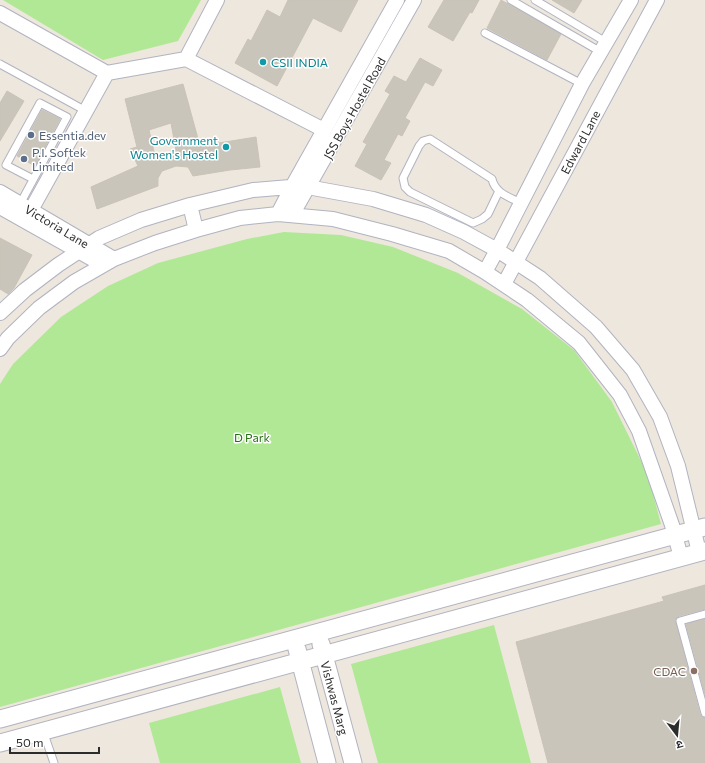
<svg xmlns="http://www.w3.org/2000/svg" width="705" height="763" viewBox="0 0 705 763" font-family="Commissioner,'Noto Sans Devanagari',sans-serif">
<style>
.green{fill:#b0e896}
.building{fill:#c9c5bb;stroke:#cac3b6;fill-rule:evenodd}
.lines{fill:none;stroke-linecap:round;stroke-linejoin:round}
.service-casing{stroke:#b1b3c0;stroke-width:9}
.minor-casing{stroke:#b1b3c0;stroke-width:16}
.tertiary-casing{stroke:#b1b3c0;stroke-width:19}
.service{stroke:#fff;stroke-width:7}
.minor{stroke:#fff;stroke-width:14}
.tertiary{stroke:#fff;stroke-width:17}
.culture-dot{fill:#0f9aa8;stroke:#fff;stroke-width:1.5}
.service-dot{fill:#5c6f8a;stroke:#fff;stroke-width:1.5}
.education-dot{fill:#8d6e63;stroke:#fff;stroke-width:1.5}
.labels{text-anchor:middle;dominant-baseline:central;stroke-width:3;stroke-linejoin:round;paint-order:stroke}
.culture-label{font-size:12px;fill:#0d838f;stroke:#fff;text-anchor:start}
.street-label{font-size:12px;fill:#2c2c2c;stroke:#fff}
.service-label{font-size:12px;fill:#4e5e75;stroke:#fff;text-anchor:start}
.park-label{font-size:12px;fill:#266f15;stroke:#fff}
.education-label{font-size:12px;fill:#785e54;stroke:#fff;text-anchor:end}
</style>
<rect width="100%" height="100%" fill="#eee7dd"/>
<path class="green" d="M3,0H201L178,41L103,60Z
M284,232L341,235L393,247L458,273L522,309L574,350L612,402L648,475L661,524L0,707V384L13,364L61,317L108,286L158,263L247,239Z
M494,625L531,763H378L351,664Z
M280,687L301,763H160L149,723Z"/>
<path class="building" d="M288,0H358L341,32L313,18L277,86L235,63L248,39L251,41L267,10L280,17Z
M444,0H479L472,13L470,12L453,41L428,27Z
M501,0L561,34L547,60L487,28Z
M552,0H582L574,13Z
M420,58L442,70L433,86L425,82L405,118L410,121L402,136L398,134L384,160L391,163L381,180L355,166L367,144L363,142L390,94L385,91L394,76L406,82Z
M183,84L200,146L256,137L260,167L230,170L193,176L188,167L176,166L162,171L158,178V186L97,209L91,187L138,166L130,149L137,147L125,99ZM171,123L177,156H155L149,130Z
M7,91L24,101L0,141V103Z
M42,110L60,119L35,166L17,156Z
M0,238L32,255L14,288L8,294L0,289Z
M705,585V609L679,616L675,620L700,714L702,717L705,718V763H548L516,642L664,601L662,597Z
M705,619V694L686,624Z"/>
<g class="lines">
<defs>
<path id="service" d="M511,0L601,52
M535,0L606,42
M485,33L582,84
M0,64L86,111
M499,191L488,214L482,219L473,223L410,192L405,187L403,178L419,146L423,141L430,139L492,179C495,193 509,197 521,203
M20,204L67,117L40,103L6,165L33,179
M705,614L680,621L705,713
M43,731L54,763"/>
<path id="minor" d="M0,13L107,73L186,59L217,0
M186,59L324,130
M0,192L114,259
M190,205L196,230
M0,207L103,265
M31,210L107,73
M278,214L292,187L397,0
M292,215L414,0
M485,272L497,250L582,84L631,0
M504,284L657,0
M0,313L25,290L58,265L99,238L141,220L190,205L253,190L302,186L373,199L426,215L464,232L497,250L540,278L596,327L633,370L660,417L678,466L699,552
M0,349L8,338L39,308L74,282L114,259L155,243L196,230L240,218L278,214L333,219L392,234L449,251L485,272L527,300L579,343L620,395L639,431L672,525L681,557"/>
<path id="tertiary" d="M321,644L353,763
M297,649L327,763
M0,719L705,527
M0,743L705,551"/>
</defs>
<use href="#service" class="service-casing"/>
<use href="#minor" class="minor-casing"/>
<use href="#tertiary" class="tertiary-casing"/>
<use href="#service" class="service"/>
<use href="#minor" class="minor"/>
<use href="#tertiary" class="tertiary"/>
</g>
<g class="culture-dot">
<circle cx="263" cy="62" r="4"/>
<circle cx="226" cy="147" r="4"/>
</g>
<g class="service-dot">
<circle cx="31" cy="135" r="4"/>
<circle cx="24" cy="159" r="4"/>
</g>
<circle class="education-dot" cx="694" cy="671" r="4"/>
<g class="labels">
<g class="culture-label">
<text x="271" y="62">CSII INDIA</text>
<text x="218" y="140" text-anchor="end">Government<tspan x="218" dy="14">Women's Hostel</tspan></text>
</g>
<g class="street-label">
<text transform="translate(354 108) rotate(-61)">JSS Boys Hostel Road</text>
<text transform="translate(580 142) rotate(-62)">Edward Lane</text>
<text transform="translate(57 226) rotate(31)">Victoria Lane</text>
<text transform="translate(335 698) rotate(75)">Vishwas Marg</text>
</g>
<g class="service-label">
<text x="39" y="135">Essentia.dev</text>
<text x="32" y="152">P.I. Softek<tspan x="32" dy="14">Limited</tspan></text>
</g>
<g class="park-label">
<text x="252" y="437">D Park</text>
</g>
<g class="education-label">
<text x="686" y="671">CDAC</text>
</g>
</g>
<g transform="translate(677 735) rotate(164)" stroke="#ffffff" stroke-width="3" paint-order="stroke">
<path d="M0-3L7 15L0 10L-7 15Z" fill="#2c2c2c"/>
<text y="-6" font-size="11" font-weight="bold" text-anchor="middle" fill="#2c2c2c">उ</text>
</g>
<path d="M10 747v6h89v-6" fill="none" stroke="#2c2c2c" stroke-width="2"/>
<text x="16" y="747" font-size="12" fill="#2c2c2c" stroke="#ffffff" stroke-width="3" paint-order="stroke">50 m</text>
</svg>
